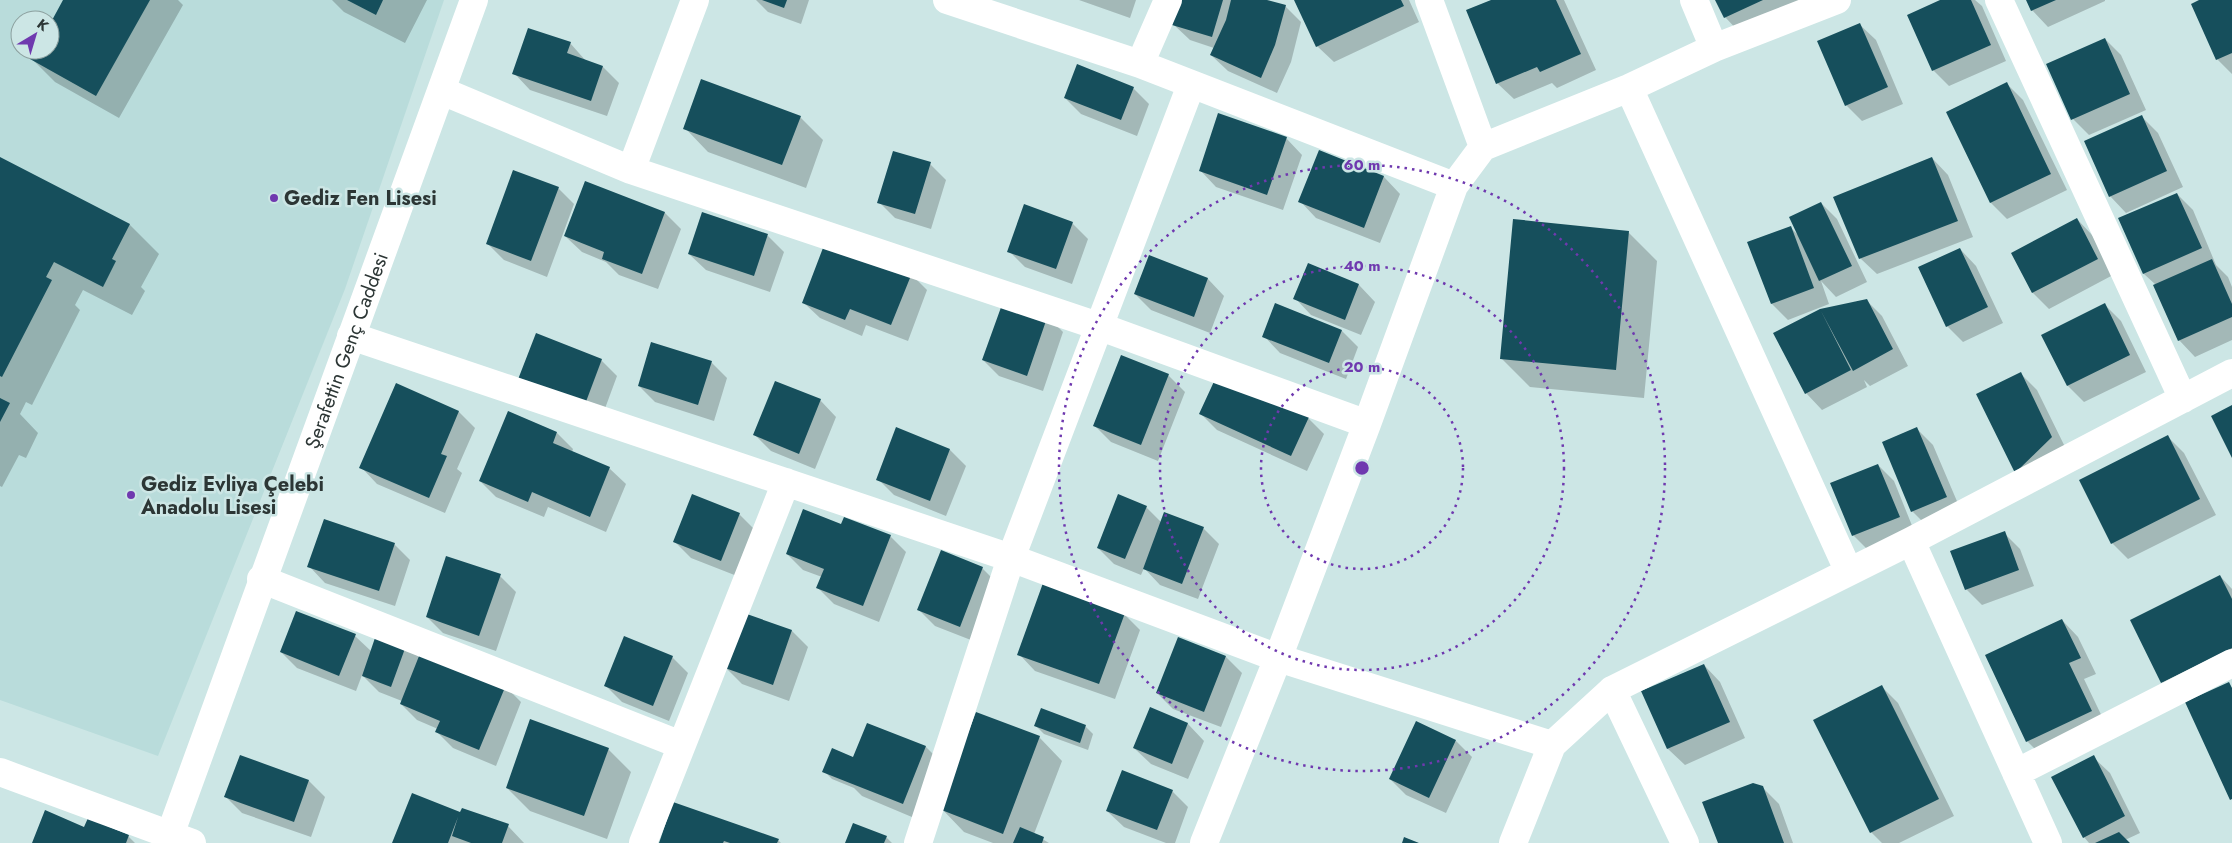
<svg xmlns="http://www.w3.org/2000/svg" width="2232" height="843" viewBox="0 0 2232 843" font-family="Jost,sans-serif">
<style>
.built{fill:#b9dcdb;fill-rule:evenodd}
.shadow{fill:#0003}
.building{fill:#164f5c}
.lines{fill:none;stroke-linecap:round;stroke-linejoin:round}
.street{stroke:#fff;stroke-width:28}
.secondary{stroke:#fff;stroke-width:28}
.ring{fill:none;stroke:#6f39af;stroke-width:2.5;stroke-dasharray:2.5 5}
.poi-dot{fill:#6f39af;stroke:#cce6e5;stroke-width:2}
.labels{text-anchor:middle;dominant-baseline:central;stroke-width:5;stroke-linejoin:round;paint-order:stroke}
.poi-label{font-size:20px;font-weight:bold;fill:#2c3635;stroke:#cce6e5;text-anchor:start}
.street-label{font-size:20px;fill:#2c3635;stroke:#cce6e5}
.centre{fill:#6f39af;stroke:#cce6e5;stroke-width:2.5}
.ring-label{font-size:15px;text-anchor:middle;font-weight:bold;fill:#6f39af;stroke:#cce6e5;stroke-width:5;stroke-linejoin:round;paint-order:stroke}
</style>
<rect width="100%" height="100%" fill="#cce6e5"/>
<path class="built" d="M0,0H444L345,289L158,756L0,700ZM20,20H50V50H20Z"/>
<path class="shadow" d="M65,0H178L183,5L119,118L55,82L32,59L37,50H50V26Z
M332,0H427L405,43L344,12Z
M756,0H809L801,24L768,12Z
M1079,0H1136L1130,18Z
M1181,0H1262L1285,6L1301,22L1291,62L1277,93L1228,71L1211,55L1214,48L1190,40L1173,24Z
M1295,0H1409L1419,22L1334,62L1317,46Z
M1495,0H1564L1596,70L1557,88L1552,83L1514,99L1497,83Z
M1717,0H1813L1741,34L1725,17Z
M1943,0H1975L1982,6L2006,61L1949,86L1933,70Z
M2027,0H2105V1L2048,27L2032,10Z
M2202,0H2232V74L2217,59Z
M1859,24L1876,40L1903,104L1862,121L1846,105Z
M2105,39L2121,55L2146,110L2089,135L2073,119Z
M570,43L586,61L603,67L619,83L607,116L530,90L514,73Z
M2007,84L2023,100L2067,190L2007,219L1991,203L1947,112Z
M1133,88L1149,104L1137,136L1081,114L1065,98Z
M800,117L823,140L806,188L708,152L685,128Z
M2142,117L2158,133L2183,187L2126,213L2110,196Z
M1286,138L1302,155L1283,210L1216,187L1200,170Z
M1319,152L1384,177L1400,194L1380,243L1316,218L1300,201Z
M1932,158L1948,175L1973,237L1877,274L1860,258Z
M0,159L130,225L159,254L141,287L145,291L132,315L83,290L75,305L80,310L32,405L26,402L20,414L38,433L26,458L19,455L2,487L0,486Z
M930,164L946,180L931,229L895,218L879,202Z
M585,183L665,213L681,229L658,289L619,275L606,262L582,252L565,236Z
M558,188L574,204L547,277L504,260L488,244Z
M2177,194L2193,210L2216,265L2228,277L2232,287V340L2195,357L2179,340L2156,285L2144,274L2119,219Z
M1821,203L1837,219L1867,282L1836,297L1821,281L1829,304L1788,320L1772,304L1749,242L1790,227L1798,235Z
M703,214L768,236L784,252L770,292L706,270L689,254Z
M2077,219L2093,236L2113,275L2049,309L2033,293L2012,254Z
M1072,223L1088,239L1072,284L1025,267L1009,251Z
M1628,232L1657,261L1644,398L1530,387L1501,358Z
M1960,249L1976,266L2003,323L1963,342L1947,326Z
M1149,257L1208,279L1224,296L1210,333L1151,310L1135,294Z
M1309,264L1359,285L1375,302L1361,335L1311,315L1295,298Z
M911,274L927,290L908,341L866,325L862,336L820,318L803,302Z
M1866,300L1882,316L1908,366L1870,386L1864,380L1867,387L1822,410L1806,393L1820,310Z
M1276,305L1342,331L1358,347L1346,379L1280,353L1264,336Z
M2105,305L2121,321L2146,372L2084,402L2068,386L2042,335Z
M1047,316L1063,332L1043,391L999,376L983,360Z
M536,335L601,360L617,376L600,422Z
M711,362L727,378L714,421L655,402L639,386Z
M2021,374L2037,390L2068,453L2016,472Z
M1168,375L1185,392L1158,461L1111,442L1095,426Z
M396,384L459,412L475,428L457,469L462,473L445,513L377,484L361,467Z
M820,400L836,417L815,469L771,451L755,435Z
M1201,414L1308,418L1324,434L1307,471L1217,430Z
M1917,429L1933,445L1962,513L1928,527L1912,511Z
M557,433L573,449L572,452L609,468L626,484L606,532L548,507L544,517L496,497L480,481Z
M2168,437L2184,453L2216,515L2128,559L2112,543Z
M950,450L966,466L946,516L894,495L878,479Z
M1878,465L1894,481L1915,533L1869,551L1853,535Z
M1146,507L1162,523L1203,528L1219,544L1198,599L1160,585L1144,568L1141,575L1114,564L1098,548Z
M739,514L755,530L737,576L691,558L674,541Z
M842,525L890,536L906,552L879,622L834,604L818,588L822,577L803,570L787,554Z
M2004,533L2020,549L2034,586L1982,605L1966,589Z
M394,544L410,560L395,606L325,583L309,566Z
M982,568L998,584L976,642L935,626L919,610Z
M500,576L516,592L496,651L443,633L427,617Z
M2220,576L2232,589V672L2179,698L2162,682Z
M1124,614L1140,630L1115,699L1035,671L1019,654Z
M745,615L792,631L808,647L789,701L742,684L726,668Z
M2062,620L2078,637L2096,674L2084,679L2107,727L2043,757L2027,741Z
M355,636L372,652L406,644L420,658L505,686L521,702L496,766L453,748L437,732L438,729L417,720L401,704L402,701L379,692L362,675L356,691L297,668L281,652Z
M672,657L688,673L669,721L622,702L606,686Z
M1226,657L1242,673L1221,727L1173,709L1157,693Z
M1704,665L1720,682L1745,738L1685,765L1668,749L1643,692Z
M1882,687L1898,703L1954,816L1899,843H1882L1871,832L1815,720Z
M1150,709L1188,724L1204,741L1188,779L1151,764L1134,748Z
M868,724L926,747L942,763L919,820L862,796L854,788L832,779L824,771L853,758Z
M1036,726H1085L1093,734L1088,750L1044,734Z
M1039,737L1062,761L1034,834L1049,843H993L964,832L941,808Z
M1456,741L1472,757L1446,813L1406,795L1390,779Z
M608,749L631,772L607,839L530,811L507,788Z
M240,756L309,781L325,797L311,837L242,813L226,797Z
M2093,757L2110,773L2140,833L2125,840L2128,843H2089L2084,837Z
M1762,787L1779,804L1793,843H1719Z
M1172,791L1188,807L1175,843H1166L1124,827L1107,811Z
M674,804L778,840L781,843H660Z
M461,814L508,826L524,843H393Z
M85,828L128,836L135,843H33Z
M886,837L892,843H846Z"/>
<path class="building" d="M63,0H150L96,96L30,59L35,50H50V24Z
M347,0H383L376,15Z
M762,0H787L784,8Z
M1180,0H1223L1212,37L1172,25Z
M1231,0H1267L1286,5L1275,45L1261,78L1210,55L1226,20Z
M1294,0H1401L1404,6L1316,47Z
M1491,0H1556L1581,54L1540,72L1537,67L1496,84L1466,10Z
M1715,0H1763L1724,18Z
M1940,0H1971L1991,45L1932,71L1907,15Z
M2026,0H2056L2031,11Z
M2199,0H2232V53L2216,60L2191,4Z
M1860,23L1888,87L1845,106L1817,41Z
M528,28L571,42L567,53L603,66L591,101L512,74Z
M2105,38L2130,94L2071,120L2046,64Z
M1077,64L1134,87L1121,120L1064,98Z
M701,79L801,116L782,165L683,129Z
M2007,82L2051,174L1990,203L1946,112Z
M1218,113L1287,137L1267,195L1199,171Z
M2142,115L2167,171L2109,197L2084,141Z
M1319,150L1384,176L1364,228L1298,202Z
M893,151L931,162L915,214L877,203Z
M0,157L130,224L112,259L116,261L103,287L54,262L46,277L52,280L2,377L0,376Z
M1932,157L1958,221L1859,259L1833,197Z
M513,170L559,187L531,261L486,244Z
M585,181L665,212L642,274L602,259L604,252L564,236Z
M2177,193L2202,248L2143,274L2118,218Z
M1821,202L1852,266L1819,281L1789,217Z
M1024,204L1073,222L1056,269L1007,252Z
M702,212L768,234L754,276L688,254Z
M2077,218L2098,259L2032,293L2011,253Z
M1513,219L1629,231L1616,370L1500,359Z
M1791,226L1814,288L1771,304L1747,242Z
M826,240L912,273L891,325L850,309L845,320L802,303Z
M1960,248L1988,307L1946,327L1918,267Z
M1149,255L1208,278L1194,317L1134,294Z
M2212,259L2232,304V317L2178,341L2153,285Z
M1308,263L1359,284L1345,320L1293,299Z
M1004,299L1048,315L1027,376L982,360Z
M1867,299L1893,349L1853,371L1821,311L1851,370L1805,394L1773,333L1820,309Z
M1275,303L1342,330L1329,363L1262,337Z
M2105,303L2130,355L2067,386L2041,335Z
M536,333L602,359L584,407L517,382Z
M651,342L712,361L698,405L638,386Z
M1121,355L1169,374L1141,445L1093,426Z
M2021,372L2052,437L2015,473L1976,394Z
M1217,375L1309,417L1291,456L1199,414Z
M775,381L821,399L799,454L753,435Z
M396,383L459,411L441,454L447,456L429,498L359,468Z
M0,398L10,403L0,422Z
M2232,405V458L2211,416Z
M508,411L557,432L553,443L610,467L590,517L532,492L528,502L479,481Z
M896,427L950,449L930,501L876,480Z
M1917,427L1947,497L1911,512L1882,442Z
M2168,435L2200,499L2111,544L2079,480Z
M1878,464L1900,517L1852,536L1830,483Z
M692,494L740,513L721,561L673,542Z
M1118,494L1147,506L1125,559L1097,548Z
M803,509L841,524L844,517L891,535L863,606L816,588L824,569L786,554Z
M1164,512L1204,527L1182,584L1143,569Z
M324,519L395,543L379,591L307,567Z
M2005,531L2019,570L1965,590L1950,551Z
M941,550L983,567L960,627L917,610Z
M446,556L501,574L479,636L426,617Z
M2220,575L2232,599V648L2161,683L2130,620Z
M1043,583L1125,613L1099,684L1017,655Z
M296,611L356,634L339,676L280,652Z
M744,613L792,630L773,685L725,668Z
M2062,619L2081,658L2069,663L2092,711L2026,742L1985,655Z
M377,632L407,643L391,687L362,676Z
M624,636L673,656L653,706L604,686Z
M1178,637L1226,656L1204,712L1156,693Z
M421,651L506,685L479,750L435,732L440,721L400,704Z
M1704,664L1730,722L1667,749L1641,691Z
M2229,682L2232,688V799L2230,800L2185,702Z
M1882,685L1939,799L1870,833L1813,720Z
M1150,707L1188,723L1172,764L1133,748Z
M1041,708L1086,725L1080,743L1034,726Z
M976,712L1040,736L1003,834L939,809Z
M530,719L609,748L584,816L506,788Z
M1416,721L1456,740L1429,798L1389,779Z
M867,723L926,746L903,804L822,772L832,748L853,757Z
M240,755L309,780L294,822L224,797Z
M2094,755L2125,816L2083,838L2051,777Z
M1122,770L1173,790L1157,830L1106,811Z
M1753,783L1763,786L1784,843H1718L1702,802Z
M412,793L460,812L462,808L509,824L502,843H471L452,836L458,817L448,843H392Z
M673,802L779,839L777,843H730L724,841L723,843H659Z
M45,810L84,827L88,818L129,835L126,843H32Z
M853,823L887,836L884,843H845Z
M1020,827L1044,837L1042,843H1013Z
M2119,832L2130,843H2095Z
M1404,837L1419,843H1402Z"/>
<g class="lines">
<path class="street" d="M947,0L1140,64L1454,186
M1429,0L1483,147
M1694,0L1714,48
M1999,0L2183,399
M1140,64L1168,0
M1629,88L1848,570
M442,91L631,170L1101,327L1367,424
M631,170L695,0
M351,336L1011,558L1278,658L1552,745
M1911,541L2048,843
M261,579L681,745
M1612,690L1685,843
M0,772L192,843
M2016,773L2232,663
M643,843L786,482
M918,843L1011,558L1191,85
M1204,843L1278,658L1367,424L1454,186L1483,147L1629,88L1714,48L1837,0
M1513,843L1552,745L1612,690L1911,541L2232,373"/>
<path class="secondary" id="s1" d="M167,843L474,0"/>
</g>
<g class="ring">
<circle cx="1362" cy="468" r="101"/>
<circle cx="1362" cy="468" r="202"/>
<circle cx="1362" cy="468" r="303"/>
</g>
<g class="poi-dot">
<circle cx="274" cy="198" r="5"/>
<circle cx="131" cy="495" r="5"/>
</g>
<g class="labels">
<g class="poi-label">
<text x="284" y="198">Gediz Fen Lisesi</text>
<text x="141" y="484">Gediz Evliya Çelebi<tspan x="141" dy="23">Anadolu Lisesi</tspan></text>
</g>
<g class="street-label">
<text stroke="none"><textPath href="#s1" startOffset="524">Şerafettin Genç Caddesi</textPath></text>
</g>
</g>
<circle cx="1362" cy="468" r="8" class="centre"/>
<g class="ring-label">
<text x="1362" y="170">60 m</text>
<text x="1362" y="271">40 m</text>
<text x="1362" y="372">20 m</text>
</g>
<g transform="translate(35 35) rotate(38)"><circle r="24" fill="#cce6e5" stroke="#8ca09f"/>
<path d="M0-4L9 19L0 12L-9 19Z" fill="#6f39af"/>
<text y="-8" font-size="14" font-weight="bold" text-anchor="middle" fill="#2c3635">K</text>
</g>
</svg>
